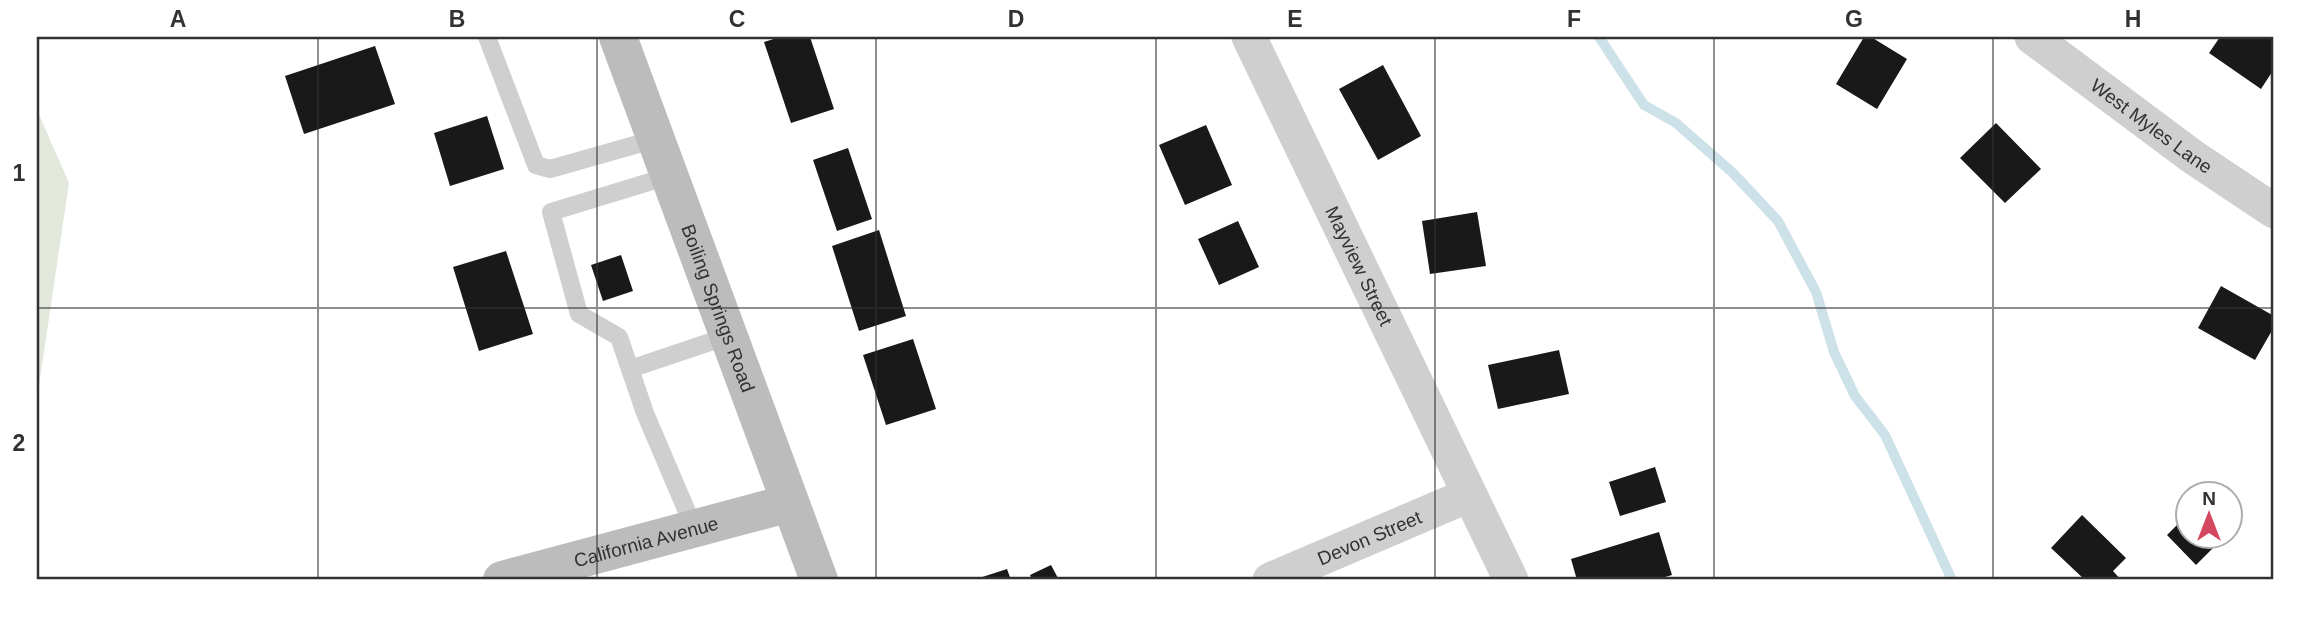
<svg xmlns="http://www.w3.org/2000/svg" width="2311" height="617" viewBox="0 0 2311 617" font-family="Arial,sans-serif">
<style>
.green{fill:#e3e8dc}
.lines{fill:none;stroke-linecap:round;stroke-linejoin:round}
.stream{stroke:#cde1e8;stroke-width:10}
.building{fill:#191919}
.lane{stroke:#cfcfcf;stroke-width:18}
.street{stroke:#cfcfcf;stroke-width:35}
.secondary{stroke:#bcbcbc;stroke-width:38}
.grid{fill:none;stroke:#323232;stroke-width:2;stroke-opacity:0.55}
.labels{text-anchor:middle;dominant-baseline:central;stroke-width:7;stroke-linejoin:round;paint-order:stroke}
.street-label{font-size:19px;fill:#323232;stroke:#fff}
.neatline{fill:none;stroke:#323232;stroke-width:2.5}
.grid-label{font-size:23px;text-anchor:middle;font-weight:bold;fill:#323232}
</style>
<rect width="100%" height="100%" fill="#fff"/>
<path class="green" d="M37,110L69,183L37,399Z"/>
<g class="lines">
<path class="stream" d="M1599,37L1644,105L1676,123L1733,173L1778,221L1816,292L1834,352L1855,396L1885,435L1952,580"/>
</g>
<path class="building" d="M780,37H810L834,109L791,123L764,42Z
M1864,37H1871L1907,59L1877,109L1836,84Z
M2220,37H2274V69L2261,89L2209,53Z
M375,46L395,104L304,134L285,76Z
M1383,65L1421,136L1378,160L1339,89Z
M487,116L504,169L450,186L434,133Z
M1996,123L2041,169L2005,203L1960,158Z
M1206,125L1232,185L1185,205L1159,145Z
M848,148L872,219L837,231L813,160Z
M1477,212L1486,266L1430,274L1422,221Z
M1238,221L1259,267L1219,285L1198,239Z
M879,230L906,316L859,331L832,246Z
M506,251L533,334L479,351L453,267Z
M621,255L633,291L603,301L591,265Z
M2221,286L2274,316V327L2255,360L2198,328Z
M913,339L936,409L886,425L863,355Z
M1559,350L1569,394L1498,409L1488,365Z
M1655,467L1666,502L1620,516L1609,482Z
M2188,514V536H2225L2196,565L2167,535Z
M2082,515L2126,558L2113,571L2121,580H2085L2051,548Z
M1659,532L1672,575L1655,580H1577L1571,559Z
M1051,565L1059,580H1032L1030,575Z
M1007,569L1011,580H973Z"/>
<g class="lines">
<path class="lane" d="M487,37L536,165L550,169L656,139
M669,176L551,212L579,314L619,337L645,413L694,528
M630,369L728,336"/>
<g class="street">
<path id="s1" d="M1249,37L1511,580"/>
<path id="s2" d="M2032,37L2193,157L2274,211"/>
<path id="s3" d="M1270,580L1469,495"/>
</g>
<g class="secondary">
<path id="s4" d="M618,37L819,580"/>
<path id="s5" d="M502,580L790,503"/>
</g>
</g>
<path class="grid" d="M318,37V580M597,37V580M876,37V580M1156,37V580M1435,37V580M1714,37V580M1993,37V580M37,308H2274"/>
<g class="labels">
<g class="street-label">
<text stroke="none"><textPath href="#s2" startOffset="149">West Myles Lane</textPath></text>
<text stroke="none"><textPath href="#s1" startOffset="254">Mayview Street</textPath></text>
<text stroke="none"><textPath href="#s4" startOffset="289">Boiling Springs Road</textPath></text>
<text stroke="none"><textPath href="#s3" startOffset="108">Devon Street</textPath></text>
<text stroke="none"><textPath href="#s5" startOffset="149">California Avenue</textPath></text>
</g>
</g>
<rect width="2311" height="617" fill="none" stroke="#ffffff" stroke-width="77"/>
<g transform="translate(2209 515)"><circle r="33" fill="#ffffff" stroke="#adadad" stroke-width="2"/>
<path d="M0-5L12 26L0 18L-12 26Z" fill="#d4485f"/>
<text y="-10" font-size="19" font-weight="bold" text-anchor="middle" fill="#323232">N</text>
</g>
<rect x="38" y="38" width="2234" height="540" class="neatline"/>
<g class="grid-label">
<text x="178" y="27">A</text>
<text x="457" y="27">B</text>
<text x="737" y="27">C</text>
<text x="1016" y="27">D</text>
<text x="1295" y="27">E</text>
<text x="1574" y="27">F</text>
<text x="1854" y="27">G</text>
<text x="2133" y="27">H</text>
<text x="19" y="181">1</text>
<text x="19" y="451">2</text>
</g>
</svg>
